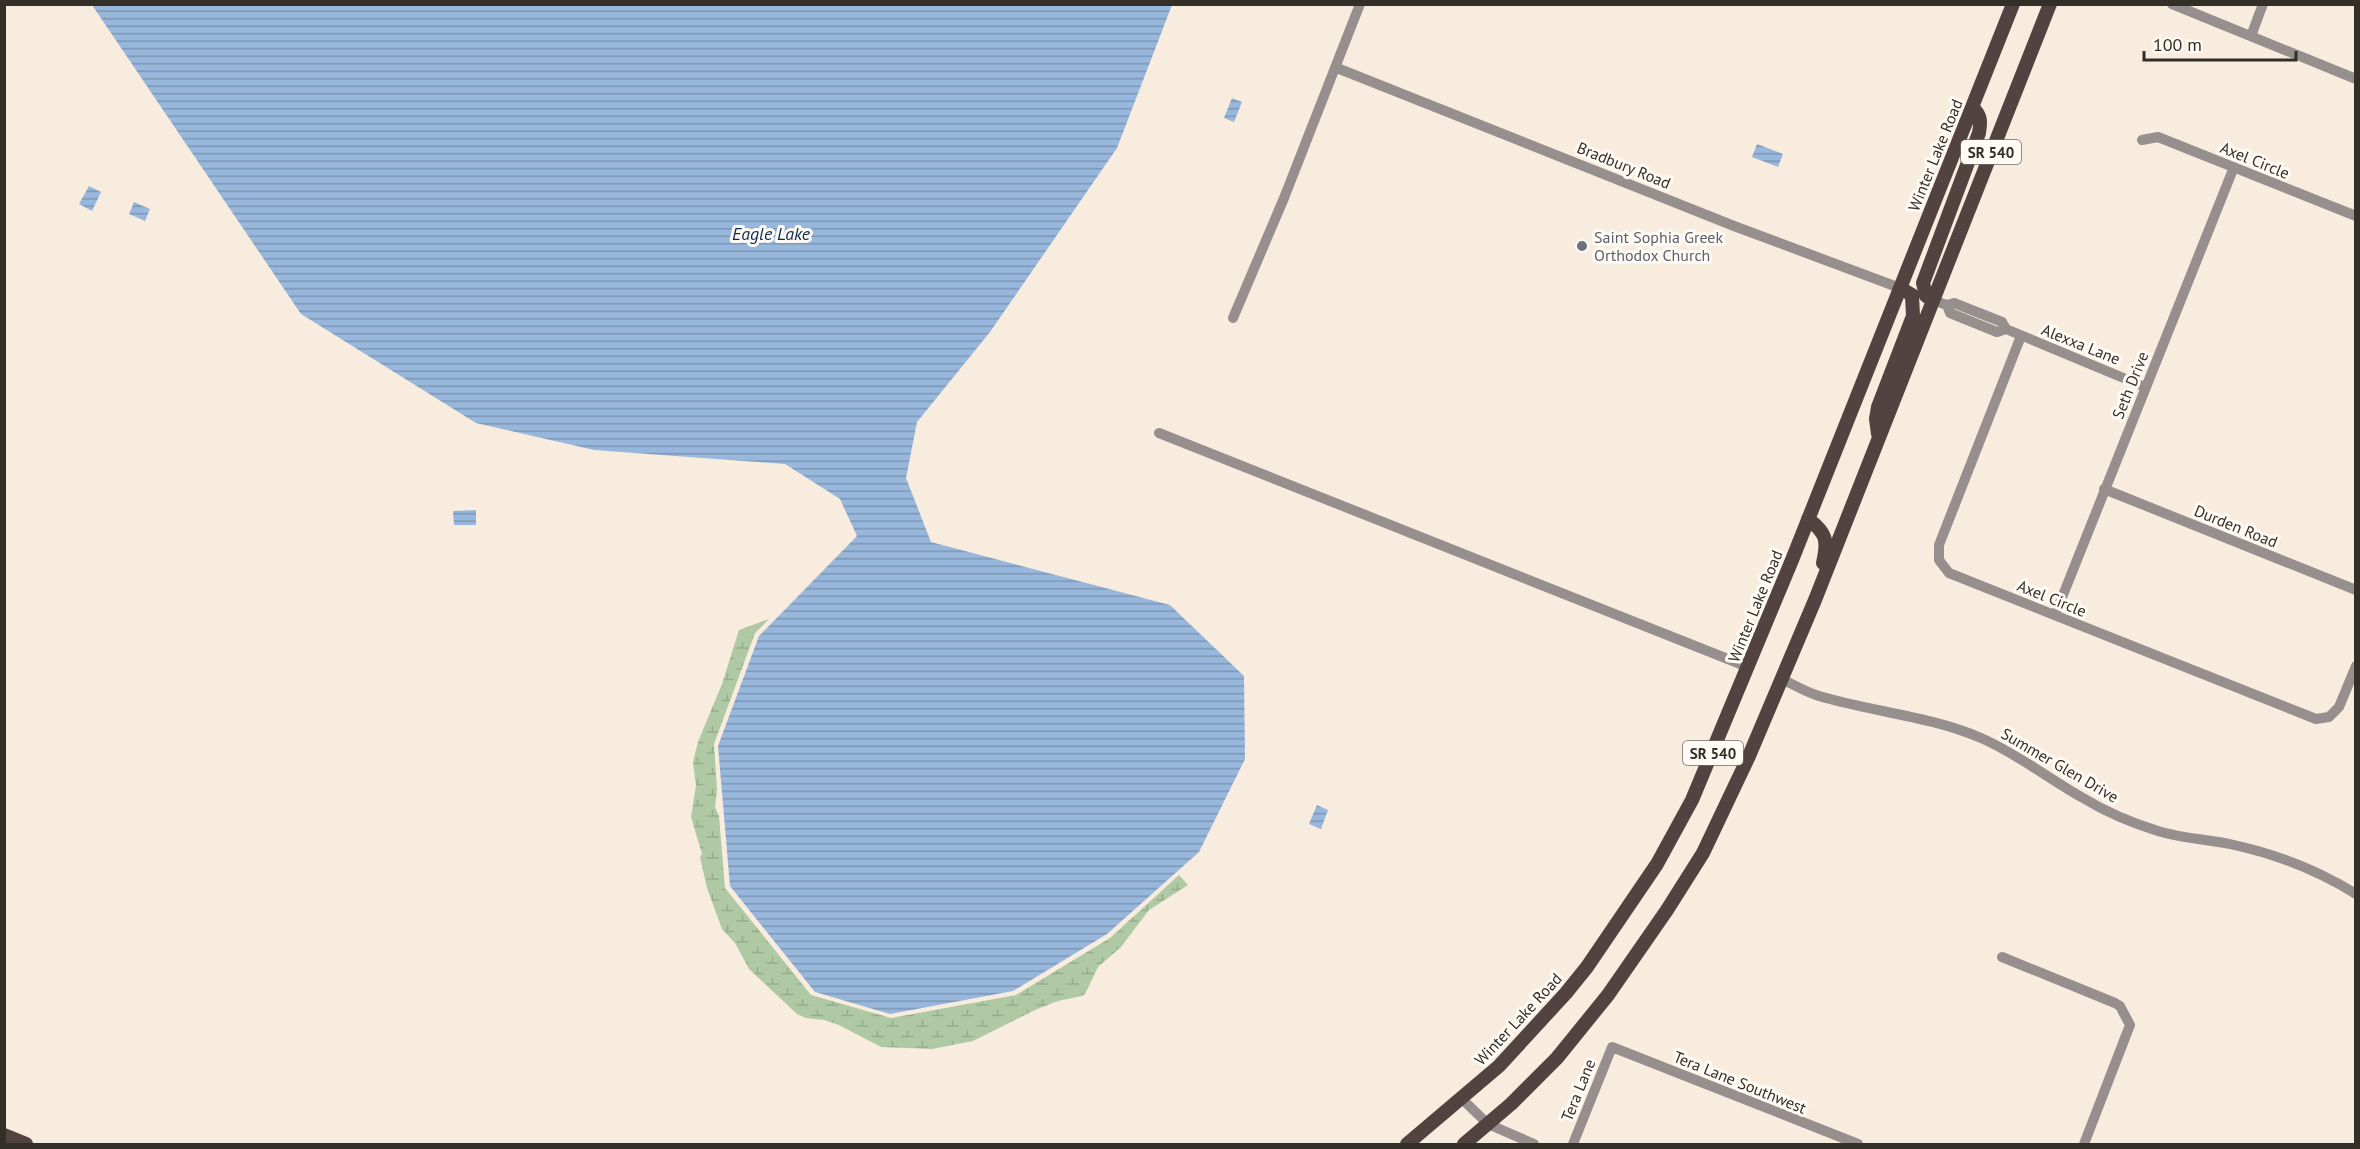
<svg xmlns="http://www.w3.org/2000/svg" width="2360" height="1149" viewBox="0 0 2360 1149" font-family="'PT Sans',sans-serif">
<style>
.wetland{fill:url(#wetland-marsh)}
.water{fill:url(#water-rules)}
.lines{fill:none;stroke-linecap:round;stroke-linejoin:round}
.minor{stroke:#978f8e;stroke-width:10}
.major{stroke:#524341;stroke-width:14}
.worship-dot{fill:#6b7280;stroke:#fffaf4;stroke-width:2}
.labels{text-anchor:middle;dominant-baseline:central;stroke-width:6;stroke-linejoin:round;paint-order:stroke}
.shield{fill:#fffaf4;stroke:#706b65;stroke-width:1.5}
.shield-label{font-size:15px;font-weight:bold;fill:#322e28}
.street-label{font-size:16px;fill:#322e28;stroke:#fffaf4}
.worship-label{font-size:16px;fill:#5b616d;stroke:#fffaf4;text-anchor:start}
.water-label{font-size:18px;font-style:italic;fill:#0a2d4f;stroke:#fffaf4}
</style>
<defs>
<pattern id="wetland-marsh" width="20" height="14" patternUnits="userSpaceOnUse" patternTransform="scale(1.5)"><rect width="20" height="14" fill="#aec9a3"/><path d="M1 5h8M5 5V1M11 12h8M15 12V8" fill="none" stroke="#96ad8c"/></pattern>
<pattern id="water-rules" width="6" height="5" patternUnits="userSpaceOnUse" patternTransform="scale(1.5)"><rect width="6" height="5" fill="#98b7dc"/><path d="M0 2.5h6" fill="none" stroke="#7d95b2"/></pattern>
</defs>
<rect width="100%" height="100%" fill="#f7ecdd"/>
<path class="wetland" d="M769,619L755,633L714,744L717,790L715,807L719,816L725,888L811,995L891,1018L1016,995L1110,938L1179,875L1188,885L1149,910L1121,947L1098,967L1085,994L1082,996L1058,1001L1037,1009L973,1041L932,1049L881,1047L839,1025L824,1020L806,1018L797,1014L749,969L735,943L722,929L707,888L700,857L702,854L691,817L696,786L693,762L698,742L722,684L739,630Z"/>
<path class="water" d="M92,5H1172L1117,148L990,332L917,422L906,478L931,542L1170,605L1244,676L1245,759L1199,852L1107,934L1013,991L890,1014L815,992L730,886L718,746L759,636L857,536L840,499L785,464L594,450L476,423L301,314Z
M1232,98L1242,102L1234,122L1224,118Z
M1757,144L1783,154L1778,167L1752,157Z
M89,186L101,192L92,211L79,204Z
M134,202L150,209L145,221L129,214Z
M476,510V525H454L453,511Z
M1317,805L1328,810L1321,829L1309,824Z"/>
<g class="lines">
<path class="minor" d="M2172,4L2356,79
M2251,36L2263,4
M1337,68L1734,226L1900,288
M2142,140L2158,137L2356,216
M1941,303L1947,305L1954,303L2002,322L2006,329
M1947,305L1950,313L1997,332L2006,329L2145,387
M1233,318L1284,198L1360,4
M2021,336L1939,545V560L1949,573L2316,719L2329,717L2339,707L2356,666
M1159,433L1748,667
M2104,489L2356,590
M2055,615L2234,167
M1782,679C1794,685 1806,692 1819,696C1873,712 1930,716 1981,738C2018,754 2049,779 2083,798C2106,812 2132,823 2158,831C2183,839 2208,839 2234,845C2275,854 2319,871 2356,894
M2002,957L2115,1003L2120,1006L2130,1025L2084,1144
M1462,1099L1488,1124L1534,1144
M1573,1144L1612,1047L1858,1144"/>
<path class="major" d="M1933,299L1926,296L1923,283L1979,133C1981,121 1981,115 1972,107
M1878,434L1876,419L1878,407L1913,316L1912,295L1900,288
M1808,519C1827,533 1828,541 1823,563
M4,1135L26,1144
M1407,1144L1499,1066L1566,993L1587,967L1657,864L1692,800L1792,560L2013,4
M1464,1144L1511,1104L1557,1058L1608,995L1667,910L1703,853L1749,756L1815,600L2050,4"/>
</g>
<circle class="worship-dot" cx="1582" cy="246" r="6"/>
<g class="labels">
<g class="shield">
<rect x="1961" y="140" width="60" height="24" rx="4.5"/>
<rect x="1683" y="741" width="60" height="24" rx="4.5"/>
</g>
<g class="shield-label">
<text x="1991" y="152">SR 540</text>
<text x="1713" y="753">SR 540</text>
</g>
<g class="street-label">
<text transform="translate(1935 155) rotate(-68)">Winter Lake Road</text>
<text transform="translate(2255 160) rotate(22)">Axel Circle</text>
<text transform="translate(1624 165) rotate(22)">Bradbury Road</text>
<text transform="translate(2081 344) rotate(22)">Alexxa Lane</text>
<text transform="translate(2130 385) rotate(-68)">Seth Drive</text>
<text transform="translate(2236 526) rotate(22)">Durden Road</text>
<text transform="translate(2052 598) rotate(22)">Axel Circle</text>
<text transform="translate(1755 606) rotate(-68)">Winter Lake Road</text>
<text transform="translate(2060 765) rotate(30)">Summer Glen Drive</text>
<text transform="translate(1518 1019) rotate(-47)">Winter Lake Road</text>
<text transform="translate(1740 1082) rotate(22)">Tera Lane Southwest</text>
<text transform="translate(1578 1090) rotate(-68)">Tera Lane</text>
</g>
<g class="worship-label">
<text x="1594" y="237">Saint Sophia Greek<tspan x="1594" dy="18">Orthodox Church</tspan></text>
</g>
<g class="water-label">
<text x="771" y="233">Eagle Lake</text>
</g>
</g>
<rect width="2360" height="1149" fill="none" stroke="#322e28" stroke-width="12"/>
<path d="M2144 51v9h152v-9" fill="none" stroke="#322e28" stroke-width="3"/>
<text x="2153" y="51" font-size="18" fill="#322e28" stroke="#fffaf4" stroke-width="4.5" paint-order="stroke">100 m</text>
</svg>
